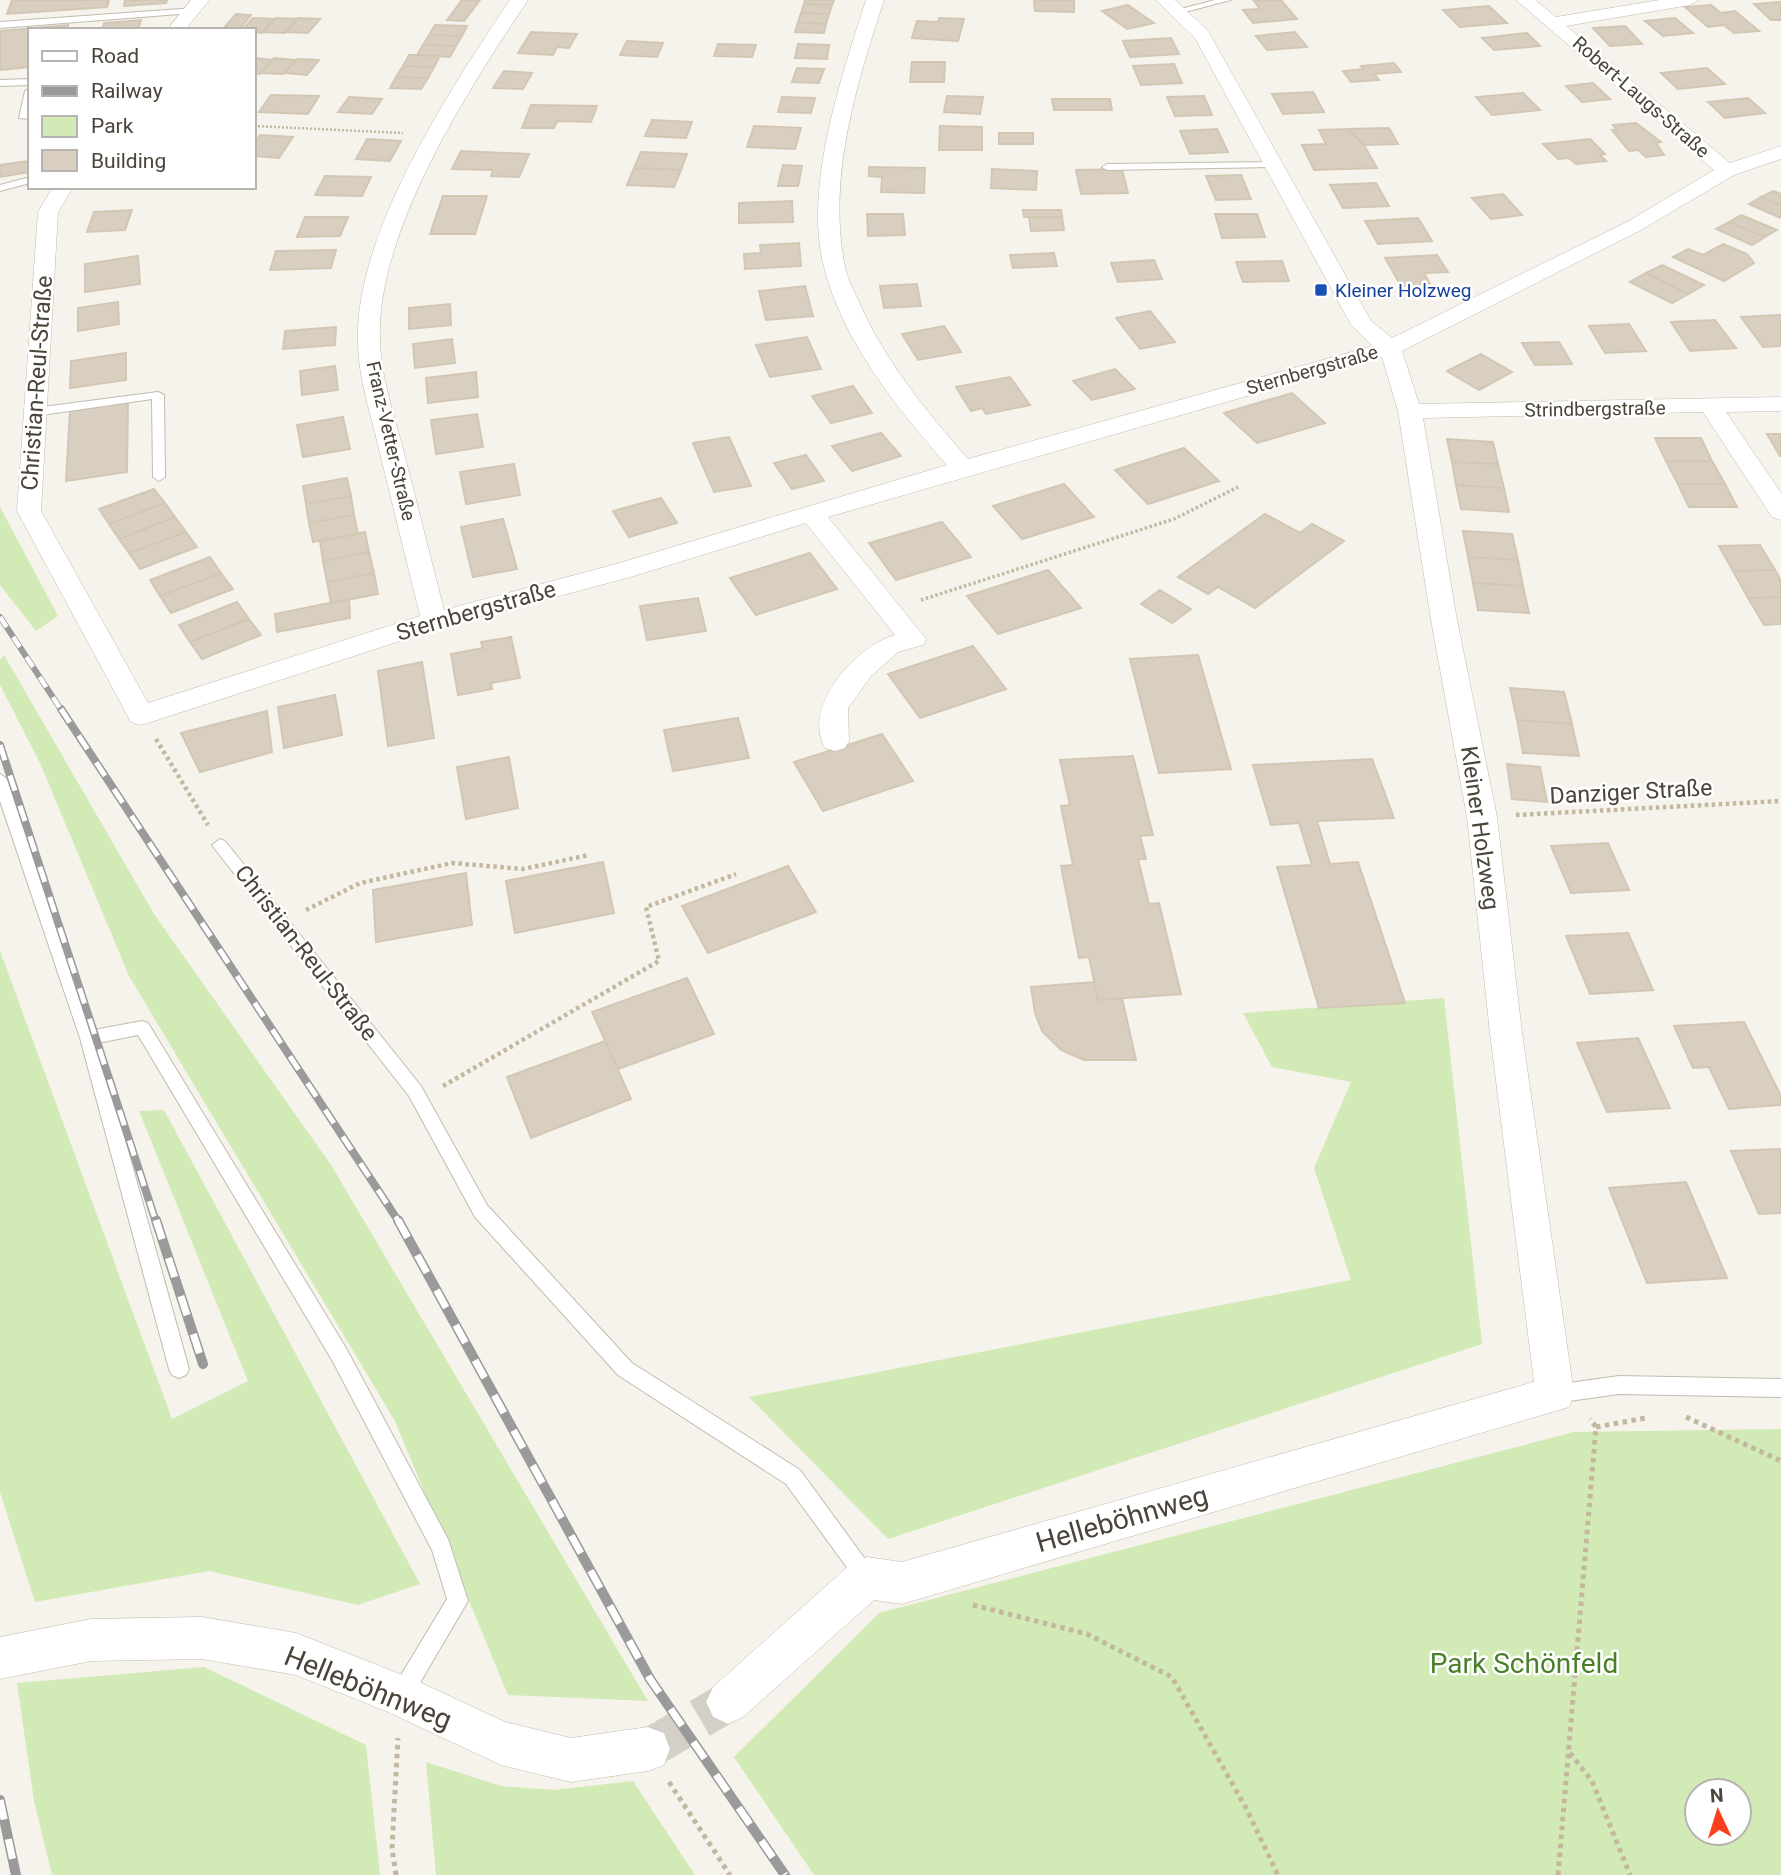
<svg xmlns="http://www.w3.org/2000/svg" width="1781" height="1875" viewBox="0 0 1781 1875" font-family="Roboto,sans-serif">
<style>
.green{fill:#d2eab5;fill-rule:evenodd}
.building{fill:#d8cfc1;stroke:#d3c7b4;stroke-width:2}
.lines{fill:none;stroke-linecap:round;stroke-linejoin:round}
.minor-tunnel{stroke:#d4d0c8;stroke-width:40;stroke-dasharray:40 20;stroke-linecap:butt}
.service-casing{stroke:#c2bbae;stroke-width:2}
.minor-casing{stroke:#c2bbae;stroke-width:1}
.path-far3{stroke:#c4b79f;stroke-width:2.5;stroke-dasharray:2 2;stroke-linecap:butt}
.path-far2{stroke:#c4b79f;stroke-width:3.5;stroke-dasharray:2.5 2.5;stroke-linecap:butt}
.path-far1{stroke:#c4b79f;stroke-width:4.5;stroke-dasharray:3.5 3.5;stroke-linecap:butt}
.path{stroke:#c4b79f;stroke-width:5;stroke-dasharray:4.5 4.5;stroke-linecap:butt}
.service{fill:#fff;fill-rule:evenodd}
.minor{fill:#fff;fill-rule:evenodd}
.rail-far2-casing{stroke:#9a9a9a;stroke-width:6}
.rail-far1-casing{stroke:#9a9a9a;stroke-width:8}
.rail-casing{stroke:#9a9a9a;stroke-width:10}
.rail-far2{stroke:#fff;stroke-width:4.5;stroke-dasharray:12;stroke-linecap:butt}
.rail-far1{stroke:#fff;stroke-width:5;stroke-dasharray:16;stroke-linecap:butt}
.rail{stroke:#fff;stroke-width:7;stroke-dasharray:20;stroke-linecap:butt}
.transit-dot{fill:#1a4fb4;stroke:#fff;stroke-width:2.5}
.labels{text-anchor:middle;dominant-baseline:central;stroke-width:5;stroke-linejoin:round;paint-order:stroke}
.far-street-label{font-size:19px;fill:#4b4439;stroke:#fff}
.far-transit-label{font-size:19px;fill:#164399;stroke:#fff;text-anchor:start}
.street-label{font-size:23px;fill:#4b4439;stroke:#fff}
.near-street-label{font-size:28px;fill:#4b4439;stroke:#fff}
.near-park-label{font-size:28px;fill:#4a7f2a;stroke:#fff}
</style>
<rect width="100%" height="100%" fill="#f6f3ec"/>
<path class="green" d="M0,507L58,616L36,631L0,585Z
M4,655L154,914L331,1165L648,1701L508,1695L395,1421L129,976L40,763L0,685V660Z
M0,951L172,1419L248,1381L139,1111L164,1110L420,1584L358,1605L209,1571L35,1602L0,1492Z
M1444,998L1482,1344L888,1539L749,1397L1351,1280L1314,1168L1351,1082L1272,1067L1243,1013Z
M1781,1429V1875H814L734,1757L879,1613L1574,1432ZM1697,1791H1739V1833H1697Z
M204,1667L366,1745L380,1875H52L34,1801L17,1683Z
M426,1762L501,1786L554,1790L633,1781L695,1875H436Z"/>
<path class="building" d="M12,0H109L107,7L7,14Z
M125,0H167L166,3L124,6Z
M462,0H480L464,21L447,20Z
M805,0H834L832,5L804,4Z
M1034,0H1074V12L1035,11Z
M1281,0L1297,19L1253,23L1243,10L1260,9L1254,1Z
M1781,2V20H1771L1754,4Z
M804,4L832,5L829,14L801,13Z
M1128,5L1154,23L1127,29L1102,11Z
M1711,5L1721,13L1735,11L1759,31L1734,33L1724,25L1708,27L1685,7Z
M1489,6L1507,23L1460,27L1443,10Z
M801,13L829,14L826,24L798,22Z
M236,14L251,15L239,30H222Z
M253,18L274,19L262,33L242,30Z
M276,18L297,19L285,33L263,32Z
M298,18L320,19L308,33L286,32Z
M939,18L964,19L958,41L912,38L917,21L938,22Z
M1675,18L1693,33L1663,36L1645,21Z
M141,20L138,30H102L104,23Z
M798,22L826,24L824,33L795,32Z
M68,25L67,30H30V67L0,70V31Z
M435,25L467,26L462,36L429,35Z
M1625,26L1642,44L1610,46L1593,28Z
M531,32L577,34L569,48L557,47L553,55L518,53Z
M1295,32L1307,47L1267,50L1256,36Z
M1527,33L1540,46L1494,50L1482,38Z
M429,35L462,36L456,46L423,45Z
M1171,38L1179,54L1130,57L1123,41Z
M627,41L663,43L657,57L620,55Z
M718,44L756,45L752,57L714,56Z
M798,44L829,45L827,59L795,58Z
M423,45L456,46L450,57L417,55Z
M409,55H417L440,56L434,67L403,66Z
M254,58L273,60L260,74L254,73Z
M274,58L296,60L283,74L261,73Z
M297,59L319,60L307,75L284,73Z
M912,62H945L944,82H910Z
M1394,63L1401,72L1374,74L1379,80L1351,82L1343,71L1364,69L1361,66Z
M1174,64L1182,83L1141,85L1133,66Z
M403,66L434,67L428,78L396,77Z
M797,68L824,69L819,83L792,82Z
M1707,68L1725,84L1678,89L1661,73Z
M504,71L532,73L523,89L493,88Z
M396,77L428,78L421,89L390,88Z
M1593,83L1610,99L1582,102L1566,86Z
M1313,92L1324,112L1283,114L1272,94Z
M1523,93L1540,110L1492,115L1476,97Z
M271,95L319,96L308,114L259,112Z
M947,96L983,97L980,114L944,112Z
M1204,96L1212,115L1175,116L1167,97Z
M349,97L382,99L372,114L338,112Z
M782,97L815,98L811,113L778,112Z
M1748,98L1765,113L1725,118L1708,102Z
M1052,99H1110L1112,110H1054Z
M531,105L597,106L591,122L557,121L554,128H522Z
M652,120L692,122L686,138L645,136Z
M1636,123L1661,142L1656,143L1664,155L1646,157L1638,150L1629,151L1612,130H1617L1613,125Z
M754,126L801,128L795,149L747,147Z
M940,126L982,127V150H939Z
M1389,128L1398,144L1364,145L1348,129Z
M1217,129L1228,152L1190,154L1180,131Z
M1348,129L1364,145L1377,168L1314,170L1302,145L1326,144L1319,130Z
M999,133H1033V144H999Z
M260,135L293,137L279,158L254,156V145Z
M367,139L401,141L390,161L356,159Z
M1590,139L1605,154L1600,155L1606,161L1576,164L1569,158L1558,159L1543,144Z
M461,151L529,154L519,177L491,176L493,170L452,169Z
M641,152L687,154L681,170L634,168Z
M30,161V172L0,177V165Z
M783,165L802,166L798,186H778Z
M869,167L925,168L924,193L881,192L882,177L869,176Z
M634,168L681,170L674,187L627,185Z
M992,169L1037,171L1036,190L991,188Z
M1122,169L1128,193L1081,194L1076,170Z
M1241,175L1251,199L1216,200L1206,176Z
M325,176L371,177L362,196L315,195Z
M1376,183L1389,206L1343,208L1330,185Z
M1773,191L1781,194V206L1761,197Z
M1503,194L1522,215L1491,219L1472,198Z
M443,196H487L475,234H430Z
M1761,197L1781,206V218L1749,204Z
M792,201L793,222L739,223V203Z
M132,210L125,230L87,232L94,212Z
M1023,210H1061L1062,217H1024Z
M867,214H903L905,235L868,236Z
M1215,214H1257L1265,237L1222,238Z
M1741,215L1777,230L1765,237L1729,222Z
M305,217H348L340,236L297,237Z
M1029,217H1062L1064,230L1031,231Z
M1418,218L1432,241L1378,244L1365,221Z
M1729,222L1765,237L1752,245L1716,229Z
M799,243L801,266L745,269L744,254L761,253L760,245Z
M1723,244L1747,254L1754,263L1724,281L1673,257L1688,249L1703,255Z
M336,250L331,268L270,270L276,251Z
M1054,253L1057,266L1013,268L1010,255Z
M1437,255L1448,272L1424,273L1430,284L1401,286L1385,258Z
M138,256L140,284L85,292V264Z
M1154,260L1162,279L1118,282L1111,263Z
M1282,261L1289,281L1243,282L1236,262Z
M1662,265L1704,285L1688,294L1646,273Z
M1646,273L1688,294L1672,303L1630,282Z
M917,284L921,306L884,308L880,286Z
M805,286L813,316L766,320L759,291Z
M118,302L119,324L78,331V308Z
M450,304L451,325L409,329V308Z
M1150,311L1175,342L1140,349L1116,318Z
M1781,315V346L1763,347L1741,317Z
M1715,320L1736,348L1690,351L1671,322Z
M1629,324L1646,351L1605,353L1589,326Z
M944,326L961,352L918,360L902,334Z
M336,327L335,345L283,349L285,331Z
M807,337L821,369L770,377L756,345Z
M452,339L455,363L415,368L413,344Z
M1559,342L1572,364L1535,365L1522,343Z
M126,353V380L70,388L71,361Z
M1481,354L1512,372L1479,390L1447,371Z
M335,366L338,390L302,395L300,371Z
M1115,369L1135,389L1092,400L1073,381Z
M476,372L478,397L428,403L426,378Z
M1010,377L1030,405L986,414L982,408L971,411L956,387Z
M853,386L872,413L831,423L812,396Z
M1292,393L1325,423L1257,443L1224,413Z
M128,402L127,472L66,481L70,410Z
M477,414L483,447L436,454L431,420Z
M343,417L350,449L303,457L297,425Z
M881,433L901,456L852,471L832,446Z
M1767,434H1781V456H1780Z
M729,437L751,486L714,492L693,443Z
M1655,438H1701L1712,461H1666Z
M1447,439L1493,442L1498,464L1452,462Z
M1184,448L1219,481L1148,504L1115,470Z
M806,455L824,481L792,489L774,463Z
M1666,461H1712L1725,484H1678Z
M1452,462L1498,464L1504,488L1456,485Z
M514,464L520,495L466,504L460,472Z
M347,478L351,496L306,504L303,486Z
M1064,484L1094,517L1022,539L993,506Z
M1678,484H1725L1737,507H1689Z
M1456,485L1504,488L1509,512L1461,509Z
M154,489L165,503L109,524L99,509Z
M351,496L354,515L309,523L306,504Z
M661,498L677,523L629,537L613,511Z
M165,503L175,517L119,539L109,524Z
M1265,514L1300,533L1312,524L1344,541L1255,608L1218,587L1208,594L1178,577Z
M354,515L358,534L313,542L309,523Z
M175,517L186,532L129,553L119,539Z
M503,519L517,569L473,577L461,527Z
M942,522L971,557L896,580L869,543Z
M1463,531L1512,534L1518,560L1468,557Z
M186,532L197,547L140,569L129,553Z
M365,532L369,552L323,561L320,541Z
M1760,545L1775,570L1733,571L1719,546Z
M369,552L374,573L327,582L323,561Z
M810,553L837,589L756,615L730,578Z
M210,557L221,573L160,596L150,580Z
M1468,557L1518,560L1523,586L1473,583Z
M1048,570L1081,608L998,634L967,596Z
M1775,570L1781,581V597L1748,598L1733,571Z
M221,573L233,589L171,613L160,596Z
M374,573L378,594L331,603L327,582Z
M1473,583L1523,586L1529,613L1478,610Z
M1160,590L1191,609L1172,623L1141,604Z
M1781,597V624L1764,625L1748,598Z
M698,598L706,631L647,640L640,606Z
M349,599L350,618L277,632L275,614Z
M237,602L249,619L190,642L179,625Z
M249,619L261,635L202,659L190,642Z
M511,637L520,678L491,683L492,689L458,695L451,654L483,648L481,642Z
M973,646L1006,689L920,718L888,674Z
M1198,655L1231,769L1159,773L1130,659Z
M422,662L434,738L388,746L378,671Z
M1510,688L1564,692L1572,724L1517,720Z
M335,695L342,735L284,748L278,707Z
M267,711L272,752L200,772L181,733Z
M738,718L749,758L673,771L664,730Z
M1517,720L1572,724L1579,756L1523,753Z
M882,734L913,781L823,811L794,762Z
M1133,756L1153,835L1140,836L1146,859H1138L1149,904L1159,903L1181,994L1098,1000L1089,957L1079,958L1061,866L1073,865L1061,806L1070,805L1060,760Z
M509,757L518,808L466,819L457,767Z
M1372,759L1394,818L1317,821L1330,864L1358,862L1405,1003L1319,1008L1277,867L1312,865L1299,823L1271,825L1253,765Z
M1507,764L1540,767L1547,802L1512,799Z
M1608,843L1629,890L1571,893L1551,846Z
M603,862L614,913L515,933L506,881Z
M788,866L816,912L708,953L682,906Z
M466,873L472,925L376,942L373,890Z
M1628,933L1653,990L1590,994L1566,936Z
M687,978L714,1034L618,1069L592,1012Z
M1094,982L1098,1000L1122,998L1136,1060H1084L1061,1050L1042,1031L1035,1013L1031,987Z
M1744,1022L1781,1096V1105L1729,1109L1709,1067L1693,1068L1674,1026Z
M1638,1038L1670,1108L1607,1112L1577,1043Z
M605,1041L631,1099L531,1138L507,1077Z
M1781,1149V1213L1759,1214L1731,1151Z
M1686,1182L1727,1278L1647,1283L1609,1188Z"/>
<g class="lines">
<path class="minor-tunnel" d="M648,1749L728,1702"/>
<defs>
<path id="service" d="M1215,0H1231L1177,14L1173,11Z
M195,8L196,10L192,13L0,28V22Z
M30,79V85L0,86V80Z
M30,88L28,113H30V119L19,118L25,91Z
M1273,162L1278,165L1276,167L1107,170L1102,167L1107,164Z
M30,177V183L0,191V185Z
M158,392L164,395L165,477L159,481L153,477L152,399L35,416L29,412L35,408Z
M0,774L7,779L94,1030L142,1021L148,1023L346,1348L448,1539L468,1601L408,1703L400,1706L392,1703L389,1695L447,1599L432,1550L332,1360L138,1035L98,1043L189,1369L186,1375L179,1378L172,1375L169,1369L80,1038L0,801Z
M220,839L225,841L421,1086L487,1205L632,1363L800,1470L873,1570L876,1577L873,1584L866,1587L859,1584L786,1484L618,1375L475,1217L409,1096L215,849L212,845Z
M1619,1376L1781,1379V1397L1619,1394L1555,1403L1548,1400L1545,1394L1548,1388L1555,1385Z"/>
<path id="minor" d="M191,0H209L185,30H167Z
M510,0H528C469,88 375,233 380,341C381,377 393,411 402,445C416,500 430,555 444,610L616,564L947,465C897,408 843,342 824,267C803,188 842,75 866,0H884C857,83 828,174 844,262C846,275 853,289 859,302C885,361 925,410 968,459L1373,346L1351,325L1195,38L1156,0H1175L1208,31L1371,321L1392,338L1627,222L1714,170L1516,0H1535L1556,17L1660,0H1699L1690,5L1566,26L1730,163L1781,146V159L1734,175L1641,230L1402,351L1419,404L1781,397V411L1726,412L1781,493V520L1772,517L1703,412L1423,418L1457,620L1497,817L1522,1033L1574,1394L1569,1407L902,1604L874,1600L743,1717L728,1724L713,1717L706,1702L713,1687L852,1563L867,1557L902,1562L1534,1382L1490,1033L1467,817L1431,620L1398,411L1382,357L828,517L926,639L923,645L898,652L871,676L848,708L849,741L845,748L835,751L825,748C801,707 857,645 895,635L806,523L634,576L443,627L151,722L141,725L131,722L17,511L38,212L53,187H73L58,212L41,511L148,703L420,616C406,559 392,502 378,445C370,411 358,377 358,341C355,232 451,88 510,0Z
M202,1617L296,1633L415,1680L505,1722L571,1738L648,1727L664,1733L670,1749L664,1765L648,1771L571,1782L501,1765L388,1712L296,1675L202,1659L91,1661L0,1679V1637L91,1619Z"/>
</defs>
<use href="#service" class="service-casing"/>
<use href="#minor" class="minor-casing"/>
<path class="path-far3" d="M254,126L403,133"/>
<path class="path-far2" d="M921,600L1174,519L1238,487"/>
<path class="path-far1" d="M156,739L208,825
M1516,815L1781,801
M306,910L360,883L452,863L523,869L589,855
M443,1086L659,961L646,907L736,874"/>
<path class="path" d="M1686,1417L1781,1461
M1596,1427L1646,1418
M973,1605L1087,1634L1172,1677L1246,1808L1278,1875
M1570,1753L1592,1781L1630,1875
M669,1782L730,1875
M396,1875L392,1848L398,1738
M1558,1875L1596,1427L1590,1419"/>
<use href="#service" class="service"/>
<use href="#minor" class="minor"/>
<defs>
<path id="rail-far2" d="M0,617L62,711"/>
<path id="rail-far1" d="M61,709L399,1222
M0,745L156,1222"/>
<path id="rail" d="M156,1220L203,1364
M398,1220L650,1679L785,1875
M0,1800L16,1875"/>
</defs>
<use href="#rail-far2" class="rail-far2-casing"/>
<use href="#rail-far1" class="rail-far1-casing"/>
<use href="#rail" class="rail-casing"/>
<use href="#rail-far2" class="rail-far2"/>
<use href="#rail-far1" class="rail-far1"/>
<use href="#rail" class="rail"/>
</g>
<rect class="transit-dot" x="1314" y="283" width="14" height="14" rx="3.5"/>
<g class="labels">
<g class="far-street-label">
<text transform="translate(1641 97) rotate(41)">Robert-Laugs-Straße</text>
<text transform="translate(1312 370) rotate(-16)">Sternbergstraße</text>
<text transform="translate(1595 409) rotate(-1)">Strindbergstraße</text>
<text transform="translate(391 441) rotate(77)">Franz-Vetter-Straße</text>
</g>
<g class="far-transit-label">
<text x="1335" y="290">Kleiner Holzweg</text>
</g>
<g class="street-label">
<text transform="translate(37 383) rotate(-86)">Christian-Reul-Straße</text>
<text transform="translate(476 611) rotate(-16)">Sternbergstraße</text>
<text transform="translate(1631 792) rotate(-3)">Danziger Straße</text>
<text transform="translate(1480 828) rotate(82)">Kleiner Holzweg</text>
<text transform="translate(306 953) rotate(52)">Christian-Reul-Straße</text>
</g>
<g class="near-street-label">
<text transform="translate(1122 1519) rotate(-16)">Helleböhnweg</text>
<text transform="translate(368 1688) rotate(22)">Helleböhnweg</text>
</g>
<g class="near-park-label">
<text x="1524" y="1663">Park Schönfeld</text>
</g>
</g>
<rect x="28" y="28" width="228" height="161" fill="#ffffff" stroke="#b7b4b0" stroke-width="2"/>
<rect x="42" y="51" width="35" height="10" fill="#ffffff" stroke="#b7b4b0" stroke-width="2"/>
<text x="91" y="63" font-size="21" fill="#4b4439">Road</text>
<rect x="42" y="86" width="35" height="10" fill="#9a9a9a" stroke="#b7b4b0" stroke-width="2"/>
<text x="91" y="98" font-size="21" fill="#4b4439">Railway</text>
<rect x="42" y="116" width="35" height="21" fill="#d2eab5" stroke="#b7b4b0" stroke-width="2"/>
<text x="91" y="133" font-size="21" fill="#4b4439">Park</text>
<rect x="42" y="150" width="35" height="21" fill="#d8cfc1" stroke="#b7b4b0" stroke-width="2"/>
<text x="91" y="168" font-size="21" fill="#4b4439">Building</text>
<g transform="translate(1718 1812) rotate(356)"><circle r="33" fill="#ffffff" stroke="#b7b4b0" stroke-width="2"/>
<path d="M0-5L12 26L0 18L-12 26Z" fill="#fc3f1d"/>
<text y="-10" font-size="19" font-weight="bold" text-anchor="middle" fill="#4b4439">N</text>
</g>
</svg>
